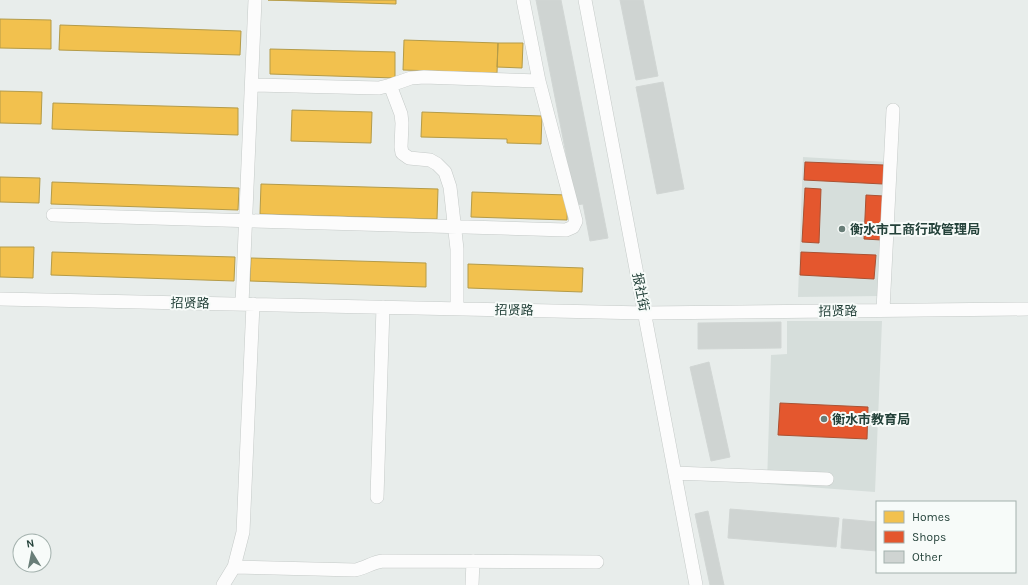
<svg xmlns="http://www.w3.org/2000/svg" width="1028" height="585" viewBox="0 0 1028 585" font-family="Karla,'Noto Sans SC',sans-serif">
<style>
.built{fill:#d6dedb}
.homes{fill:#f2c14e;stroke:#b49b48}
.shops{fill:#e4572e;stroke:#aa5132}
.building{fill:#cfd4d2;stroke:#d1d6d4}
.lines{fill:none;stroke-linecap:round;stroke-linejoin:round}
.minor-casing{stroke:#c5cac8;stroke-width:14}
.minor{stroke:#fcfcfc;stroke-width:13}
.poi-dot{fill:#697e78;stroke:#f7fbf9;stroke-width:1.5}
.labels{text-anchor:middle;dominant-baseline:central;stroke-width:4;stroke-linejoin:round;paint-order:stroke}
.poi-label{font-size:13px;font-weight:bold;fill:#24423a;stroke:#f7fbf9;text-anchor:start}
.street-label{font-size:13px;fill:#24423a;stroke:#f7fbf9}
</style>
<rect width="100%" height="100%" fill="#e8edeb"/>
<path class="built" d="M803,157L887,162L881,296L798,297Z
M787,321H882L875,492L767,484L771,355L787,354Z"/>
<path class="homes" d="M268,0H396V4Z
M0,19L51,20V49L0,48Z
M60,25L241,31L240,55L59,50Z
M404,40L498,43L497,73L403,70Z
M498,43H523L522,68L497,67Z
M270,49L395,52V78L270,74Z
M0,91L42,92L41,124L0,123Z
M53,103L238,108V135L52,129Z
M292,110L372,112L371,143L291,141Z
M422,112L542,116L541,144L507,143V139L421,137Z
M0,177L40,178L39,203L0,202Z
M52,182L239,188L238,210L51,204Z
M261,184L438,189L437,219L260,214Z
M472,192L568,195L567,220L471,217Z
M0,247H34L33,278L0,277Z
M52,252L235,257L234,281L51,275Z
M251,258L426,263V287L250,281Z
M468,264L583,268L582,292L468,288Z"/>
<path class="shops" d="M805,162L884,165L883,184L804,180Z
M805,188L821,189L819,243L802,242Z
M866,195L884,196L882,240L864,239Z
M801,252L876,255L874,279L800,275Z
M780,403L868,407L867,439L778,435Z"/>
<path class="building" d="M536,0H561L608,238L590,241L583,204L576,205Z
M620,0H643L658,76L636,80Z
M663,82L684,189L657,194L636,87Z
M781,322V348L698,349V323Z
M709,362L730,457L711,461L690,367Z
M730,509L839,518L836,547L728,538Z
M708,511L724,585H710L695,514Z
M843,519L877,522V551L841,548Z"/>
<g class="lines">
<defs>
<path id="minor" d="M585,0L696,585
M252,85L379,88L391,85L411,78L424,77L539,81
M390,85L401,114L402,123L401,147L402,153L409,158L430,160L437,164L445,172L450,187L457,249V308
M53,215L566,230L573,227L576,221L539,81L523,0
M0,299L645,313L1028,309
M242,304L255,0
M883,310L893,110
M675,473L827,479
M377,497L383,307
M234,567L355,570C365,568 373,562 383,561L597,562
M223,585L234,567L243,532L253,304
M472,585L473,561"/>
</defs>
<use href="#minor" class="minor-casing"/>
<use href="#minor" class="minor"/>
</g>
<g class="poi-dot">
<circle cx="842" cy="229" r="4"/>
<circle cx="824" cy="419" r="4"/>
</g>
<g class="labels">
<g class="poi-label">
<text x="850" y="229">衡水市工商行政管理局</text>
<text x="832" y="419">衡水市教育局</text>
</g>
<g class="street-label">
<text transform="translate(641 292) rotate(79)">报社街</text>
<text transform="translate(190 303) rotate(1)">招贤路</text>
<text transform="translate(514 310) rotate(1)">招贤路</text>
<text transform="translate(838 311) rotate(-1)">招贤路</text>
</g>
</g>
<rect x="876" y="501" width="140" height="72" fill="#f7fbf9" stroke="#a3b1ad"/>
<rect x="884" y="511" width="20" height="12" fill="#f2c14e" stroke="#a3b1ad"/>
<text x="912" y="521" font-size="12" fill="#24423a">Homes</text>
<rect x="884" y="531" width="20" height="12" fill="#e4572e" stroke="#a3b1ad"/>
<text x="912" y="541" font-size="12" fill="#24423a">Shops</text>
<rect x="884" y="551" width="20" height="12" fill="#cfd4d2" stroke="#a3b1ad"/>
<text x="912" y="561" font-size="12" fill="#24423a">Other</text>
<g transform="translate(32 553) rotate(350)"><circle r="19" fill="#f7fbf9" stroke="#a3b1ad"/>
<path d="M0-3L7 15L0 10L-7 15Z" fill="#697e78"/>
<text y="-6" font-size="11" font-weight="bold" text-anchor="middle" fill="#24423a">N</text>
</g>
</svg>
